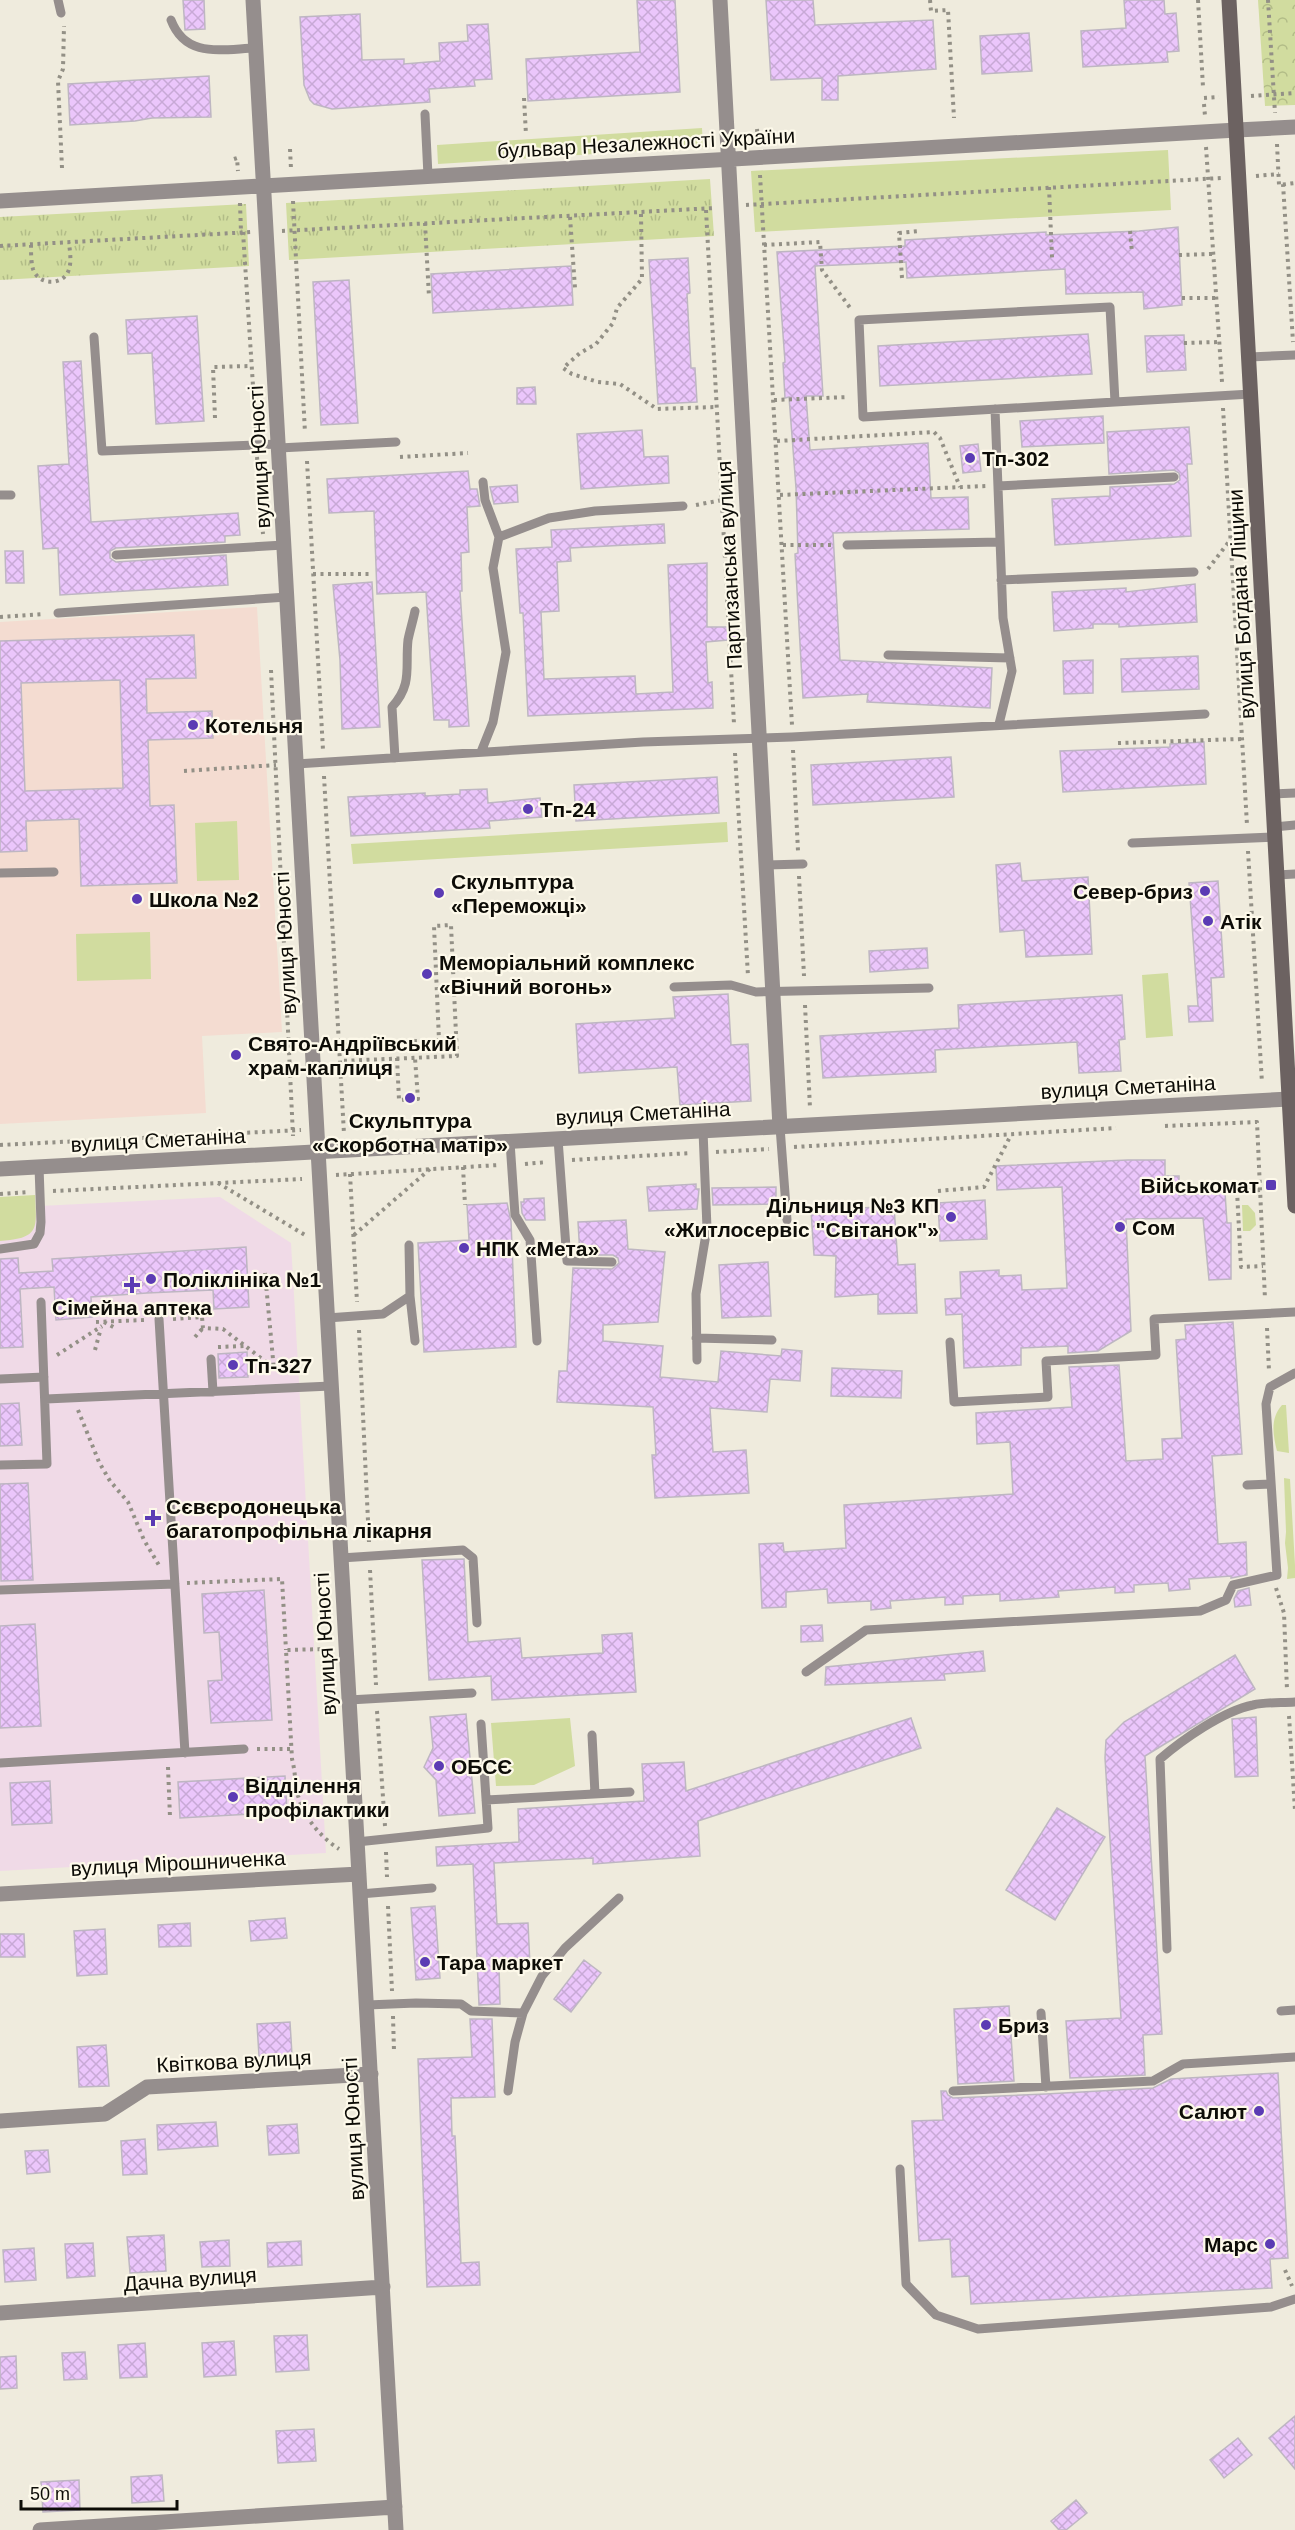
<svg xmlns="http://www.w3.org/2000/svg" width="1295" height="2530" viewBox="0 0 1295 2530" font-family="Arial,sans-serif">
<style>
.education{fill:#f4dcd1}
.medical{fill:#f0dae7}
.grass{fill:#d1dc9f}
.forest{fill:url(#forest-crowns)}
.park{fill:url(#park-tufts)}
.building{fill:url(#building-cross-hatch);stroke:#beb6c2;stroke-width:1.5;fill-rule:evenodd}
.lines{fill:none;stroke-linecap:round;stroke-linejoin:round}
.path{stroke:#939086;stroke-width:4;stroke-dasharray:3 4.5;stroke-linecap:butt}
.service{stroke:#958e8d;stroke-width:9}
.minor{stroke:#958e8d;stroke-width:15}
.tertiary{stroke:#958e8d;stroke-width:15}
.secondary{stroke:#6c6261;stroke-width:15}
.poi-dot{fill:#5b3bb4;stroke:#fdf9ea;stroke-width:2}
.labels{text-anchor:middle;dominant-baseline:central;stroke-width:4.5;stroke-linejoin:round;paint-order:stroke}
.street-label{font-size:21px;fill:#0d0c07;stroke:#fdf9ea}
.poi-label{font-size:21px;font-weight:bold;fill:#0d0c07;stroke:#fdf9ea;text-anchor:start}
</style>
<defs>
<pattern id="forest-crowns" width="20" height="18" patternUnits="userSpaceOnUse" patternTransform="scale(1.5)"><rect width="20" height="18" fill="#d1dc9f"/><path d="M2 6a3 3 0 1 1 6 0M12 15a3 3 0 1 1 6 0" fill="none" stroke="#b2bc87"/></pattern>
<pattern id="park-tufts" width="24" height="20" patternUnits="userSpaceOnUse" patternTransform="scale(1.5)"><rect width="24" height="20" fill="#d1dc9f"/><path d="M3 7l-1-3M5 7V3M7 7l1-3M15 17l-1-3M17 17v-4M19 17l1-3" fill="none" stroke="#b2bc87"/></pattern>
<pattern id="building-cross-hatch" width="8" height="8" patternUnits="userSpaceOnUse" patternTransform="scale(1.5)"><rect width="8" height="8" fill="#ebc6fb"/><path d="M0 0l8 8M0 8l8-8" fill="none" stroke="#c8a9d6"/></pattern>
</defs>
<rect width="100%" height="100%" fill="#efebdd"/>
<path class="education" d="M257,607L282,1032L202,1036L206,1113L0,1124V622Z"/>
<path class="medical" d="M220,1197L291,1243L326,1853L0,1871V1208Z"/>
<path class="grass" d="M702,128L703,147L438,164L437,145Z
M1168,150L1171,210L755,232L751,171Z
M237,821L239,880L197,881L195,823Z
M727,822L728,842L353,864L351,844Z
M150,932L151,979L77,981L76,934Z
M1168,973L1173,1036L1146,1038L1142,975Z
M35,1195C37,1230 39,1238 0,1241V1197Z
M1242,1205H1248L1255,1213L1256,1225L1250,1231H1243Z
M1282,1405H1286L1289,1453L1277,1451C1273,1435 1270,1418 1282,1405Z
M1284,1478L1290,1479L1295,1565V1578L1287,1579L1288,1568L1285,1543L1286,1532Z
M570,1718L575,1766L534,1785L496,1786L491,1723Z"/>
<path class="forest" d="M1258,0H1295V105L1265,106Z"/>
<path class="park" d="M710,179L714,236L289,260L286,203Z
M246,204L249,266L0,280V217Z"/>
<path class="building" d="M183,0H204L205,29L185,30Z
M637,0H675L680,92L528,101L526,59L640,52Z
M766,0H813L815,25L933,20L936,69L838,76V100H822V78L771,80Z
M1124,0H1164L1165,14L1176,13L1179,51L1167,52L1168,62L1083,67L1081,31L1126,28Z
M360,14L362,60L404,59V64L440,61L439,43L468,41L467,25L488,24L492,79L474,80L475,86L429,89L430,102L332,109L314,104L310,100L304,85L300,17Z
M1029,33L1032,71L982,74L980,36Z
M209,76L211,117L152,118L135,121L70,125L68,84Z
M1178,227L1182,305L1144,309L1143,292L1066,294L1065,269L907,278L906,262L815,266L823,396H806L810,450L928,443L931,498L968,497L969,529L833,533L840,660L992,668L990,708L867,702L868,694L803,698L795,554L798,553L796,488L789,397L785,398L783,363L785,362L777,252L905,246V240L1046,232V235L1139,231Z
M688,258L690,293L687,294L691,368H695L697,402L658,404L649,260Z
M571,266L573,305L433,313L431,274Z
M349,280L358,423L321,425L313,282Z
M197,316L204,421L156,424L152,353L128,354L126,320Z
M1088,334L1092,374L880,386L878,346Z
M1184,335L1186,370L1147,372L1145,336Z
M81,361L91,522L238,513L240,535L225,536V542L116,548L110,551V558L116,562L226,555L228,585L60,595L58,548L43,549L38,466L69,464L63,362Z
M535,387L536,404H517V388Z
M1103,416L1104,443L1022,447L1020,421Z
M1189,427L1192,464H1187L1191,536L1055,545L1052,499L1110,496V487L1174,484L1180,480L1179,473L1174,470L1109,474L1107,432Z
M642,430L644,457L668,456L669,483L581,489L577,434Z
M978,444L981,471L963,473L960,446Z
M468,471L470,489H477L480,506L467,507L469,552L461,553L462,591H460L469,726L449,727V720H434L426,592L377,594L374,511L329,513L327,479Z
M517,485L518,502L494,504L490,487Z
M664,524L665,543L570,548L571,561L557,562L559,611L541,612L544,679L635,676L636,694L673,692L668,565L707,563V627H738L739,639L706,642L708,683L712,682L713,708L528,716L523,613H520L516,549L552,547L551,530Z
M5,551H23L24,583H6Z
M372,582L380,727L342,729L340,660L333,585Z
M1195,584L1197,622L1119,627V624H1093V628L1054,631L1052,592L1126,588V592Z
M194,635L196,678L146,679L147,713L212,711L213,738L148,740L150,806L174,805L177,883L81,886L79,819L26,821L27,851L0,852V641ZM120,680L123,788L25,791L21,683Z
M1198,656L1199,689L1122,692L1121,659Z
M1093,660V693L1064,694L1063,661Z
M1204,742L1206,784L1063,792L1060,751L1170,747V744Z
M951,757L954,797L813,805L811,765Z
M717,777L719,813L576,821L574,785Z
M487,789L488,803L540,798L542,817L489,821L490,828L351,836L348,797L425,793V796L460,794V790Z
M1020,863L1022,881L1088,877L1092,954L1026,957L1024,930L1000,932L996,865Z
M1218,881L1224,977L1211,978L1213,1021L1189,1022L1188,1006H1198L1189,883Z
M927,948L928,968L870,972L869,951Z
M728,994L731,1045L748,1044L751,1101L680,1105L677,1067L579,1073L576,1024L675,1018L673,997Z
M1122,995L1125,1039L1119,1040L1121,1071L1079,1073L1077,1042L935,1050L936,1072L823,1078L820,1036L959,1028L958,1005Z
M1128,1160H1165V1176H1179V1195L1225,1192L1227,1223H1231V1279L1209,1280L1203,1218L1126,1219L1131,1331L1098,1351L1068,1353V1346L1021,1348V1365L964,1368L962,1314L946,1315L945,1299L961,1298L960,1272L999,1270V1276L1021,1275L1022,1290L1067,1288L1062,1187L997,1190L996,1166Z
M696,1184V1189H699L697,1209L649,1211L647,1187Z
M776,1187V1204L713,1205L712,1188Z
M544,1198L545,1220H526L522,1213L521,1202H524V1199Z
M985,1200L987,1239L940,1241L938,1203Z
M507,1203L511,1221L516,1347L424,1352L418,1243L469,1240L467,1205Z
M894,1206L898,1265L915,1264L917,1313L878,1314V1294L835,1297L836,1256L814,1255L811,1211Z
M626,1220L628,1249L665,1252L658,1322L603,1325V1341L663,1346L660,1377L718,1382L721,1351L781,1356L782,1349L802,1351L800,1381L770,1379L767,1412L710,1408L713,1452L746,1450L749,1493L655,1498L652,1455H656L653,1407L557,1402L559,1371H567L573,1268L612,1269L619,1263L618,1258L613,1255H580L578,1222Z
M246,1247L249,1307L214,1309L213,1290L147,1293L91,1297L92,1317L56,1320L54,1287L20,1289L23,1347L0,1348V1259L18,1258L19,1273L53,1271L52,1259Z
M768,1262L771,1316L722,1318L719,1265Z
M1233,1322L1242,1454L1212,1456L1218,1544L1246,1542L1247,1575L1231,1578V1576L1189,1579L1190,1589L1169,1591L1168,1583L1134,1585V1592L1115,1593V1587L1058,1591L1059,1597L1000,1601V1594L963,1596V1604L945,1605V1597L890,1601L891,1608L871,1610V1601L828,1603L827,1589L786,1592V1607L762,1608L759,1544L783,1543L784,1552L846,1548L844,1505L1013,1494L1010,1442L977,1444L976,1413L1072,1407L1069,1367L1119,1365L1126,1461L1163,1459L1162,1439L1182,1438L1176,1340L1186,1339L1185,1325Z
M247,1352L248,1377L219,1378L218,1354Z
M832,1368L902,1371L901,1398L831,1396Z
M19,1403L22,1445L0,1446V1404Z
M28,1483L33,1580L1,1581L0,1484Z
M464,1559L468,1642L520,1638L522,1658L603,1653L602,1635L632,1633L636,1692L492,1700L491,1676L429,1680L422,1560Z
M1249,1588L1251,1605L1235,1607L1234,1599L1238,1591Z
M264,1590L272,1720L211,1723L208,1681L222,1680L219,1632L204,1633L202,1594Z
M35,1624L41,1726L0,1728V1626Z
M822,1625L823,1641L801,1642V1626Z
M983,1651L985,1671L944,1674L945,1680L825,1685L826,1667Z
M1235,1655L1255,1689L1145,1756L1162,2034L1143,2035L1145,2075L1070,2078L1066,2021L1121,2018L1105,1758L1106,1740L1124,1722Z
M466,1714L475,1813L439,1816L436,1780L424,1767L433,1748L430,1717Z
M1256,1717L1258,1776L1235,1777L1232,1719Z
M911,1718L921,1748L698,1821L700,1856L593,1864V1858L494,1863L497,1924L528,1923L530,1965L499,1966L500,2004L479,2005L473,1864L437,1866L436,1847L519,1842L518,1809L644,1801L642,1764L684,1762L686,1791Z
M285,1776L287,1812L180,1818L178,1782Z
M50,1781L52,1823L12,1825L10,1783Z
M1057,1808L1105,1837L1055,1920L1006,1890Z
M435,1906L440,1978L416,1980L411,1908Z
M285,1918L287,1938L251,1941L249,1921Z
M190,1923L191,1946L159,1947L158,1925Z
M105,1929L107,1974L77,1976L74,1931Z
M0,1934H24L25,1957H0Z
M584,1960L601,1973L571,2012L554,1999Z
M1009,2006L1014,2081L958,2084L954,2009Z
M470,2019H492L495,2097L451,2098L452,2136H455L461,2263L479,2262L480,2285L427,2287L418,2059L472,2057Z
M290,2022L292,2055L259,2056L257,2024Z
M106,2045L109,2086L79,2087L77,2047Z
M1278,2073L1288,2258L1270,2259L1272,2288L971,2304L969,2276L952,2277L950,2239L919,2241L912,2121L943,2120L941,2091H946L948,2095L953,2098L1046,2094L1153,2088L1171,2079Z
M216,2122L218,2146L158,2150L157,2125Z
M297,2124L299,2153L269,2155L267,2126Z
M145,2139L147,2174L123,2175L121,2141Z
M48,2150L50,2172L27,2174L25,2151Z
M164,2235L166,2271L130,2273L127,2237Z
M229,2240L230,2266L202,2267L200,2242Z
M301,2241L302,2265L268,2267L267,2243Z
M93,2243L95,2276L67,2278L65,2244Z
M34,2248L36,2280L5,2282L3,2250Z
M307,2335L309,2370L276,2372L274,2336Z
M234,2341L236,2375L204,2377L202,2343Z
M145,2343L147,2377L120,2378L118,2345Z
M85,2352L87,2379L64,2380L62,2353Z
M16,2356L17,2388L0,2389V2357Z
M1295,2416V2469L1269,2438Z
M314,2429L316,2461L278,2463L276,2431Z
M1238,2438L1252,2455L1224,2478L1210,2460Z
M162,2475L164,2501L132,2503L131,2477Z
M79,2480L80,2510L43,2512L41,2482Z
M1076,2500L1087,2513L1066,2530H1059L1051,2521Z"/>
<g class="lines">
<path class="path" d="M930,0L931,11L948,10L954,118
M1198,0L1203,87
M1268,0L1275,113
M1251,96L1295,93
M524,98L526,135
M1204,98L1219,97
M1204,104L1205,116
M757,129L758,141
M1277,144L1279,185L1295,183
M1206,147L1222,382
M290,149L291,169
M234,159L237,158L238,171
M62,168L58,81L63,69L64,26
M760,175L792,725
M1256,176L1279,174
M1283,184L1293,342
M1049,187L1052,258
M293,201L305,433
M240,203L241,232
M746,205L1221,178
M706,210L734,724
M641,214L642,279L617,308L613,323L596,344L580,353L563,368L572,374L598,382L620,384L657,409L716,407
M570,217L575,288
M425,223L429,297
M282,231L715,208
M1130,231L1132,253
M243,232L256,432
M31,245C31,252 31,262 33,269C38,285 61,286 68,272C72,263 70,252 69,243
M764,245L820,242L822,270L851,309
M0,246L251,232
M1179,255L1213,254
M902,278L899,233L920,231
M1182,298H1216
M1184,343L1219,342
M774,400L848,397
M1223,408L1247,825
M215,418L213,367L251,366
M777,441L934,432L940,438L960,487
M257,457L263,534
M400,457L468,453
M307,461L323,750
M780,495L986,486
M696,505L722,500
M783,545H833
M1208,569L1231,539
M313,574H370
M0,617L44,614
M271,670L293,1136
M1118,743L1242,739
M793,750L798,851
M735,753L748,976
M184,771L276,765
M324,776L344,1134
M1248,851L1262,1083
M799,876L804,976
M805,1005L810,1108
M339,1045L439,1040L434,926L451,925L457,1056L340,1061
M397,1058L399,1100L418,1099L415,1058
M282,1072H284
M1165,1126L1257,1122L1265,1299
M0,1145L301,1130
M794,1147L1116,1128
M716,1152L769,1149
M572,1160L691,1153
M525,1164L547,1162
M463,1167L465,1205
M350,1174L357,1302
M336,1175L499,1165
M218,1183L305,1235
M1260,1190L1237,1191L1241,1267L1263,1266
M53,1191L302,1179
M938,1191L984,1187L1011,1135
M0,1194L28,1192
M354,1235L430,1169
M265,1273L274,1370
M173,1319L202,1317L203,1328L223,1329L274,1368
M96,1322L144,1320
M104,1322L117,1329
M1267,1328L1269,1371
M359,1330L369,1542
M195,1337L203,1328
M218,1347L244,1346
M95,1350L101,1328
M57,1355L102,1326
M78,1410L99,1462L110,1481L128,1502L144,1540L160,1567
M370,1570L376,1685
M187,1583L282,1579L286,1650
M1276,1588L1284,1613L1287,1690
M328,1649L286,1650L292,1759C295,1770 295,1781 297,1792C303,1816 319,1836 339,1849
M377,1711L385,1826
M1289,1716L1295,1810
M257,1749H291
M168,1767L170,1817
M386,1852L387,1877
M388,1906L392,1991
M393,2016L394,2051
M1285,2270L1292,2286"/>
<path class="service" d="M58,0L61,13
M171,20C186,59 222,49 256,48
M425,114L428,176
M94,337L102,451L279,444
M1249,357L1295,355
M1115,402L863,417L859,320L1110,307L1115,402L1251,394
M995,409L1003,618L1012,671L999,724
M279,448L396,442
M998,486L1174,477
M0,495H11
M499,537L549,518L595,511L683,506
M847,545L1000,542
M116,555L284,545
M1001,580L1194,572
M58,613L287,597
M888,655L1010,658
M481,752L493,722L506,652L493,568L499,537L485,500L483,482
M395,758L392,707C413,684 405,667 408,640C410,630 413,621 415,611
M296,764L643,742L792,737L1205,714
M1272,794L1295,793
M1274,827L1295,825
M1132,843L1275,837
M766,865L803,864
M0,873L54,872
M1277,875L1295,874
M674,987L731,985L756,992L929,988
M780,1127L787,1220
M558,1139L567,1261L612,1262
M510,1142L515,1215L530,1240L537,1341
M0,1249L34,1244L40,1233L41,1222L39,1167
M410,1296L415,1341
M327,1318L383,1314L410,1296L409,1245
M159,1319L185,1753
M696,1338L772,1340
M950,1342L954,1402L1048,1397L1046,1361L1156,1355L1154,1319L1295,1312
M211,1359L213,1392
M697,1360L696,1294L707,1228L703,1131
M0,1379L44,1377
M46,1399L331,1386
M0,1465L47,1464L41,1302
M1247,1485L1271,1484
M341,1558L463,1550L473,1558L477,1623
M0,1590L175,1584
M806,1672L866,1630L1200,1611L1226,1600L1233,1585L1277,1575L1266,1404L1270,1387L1295,1373
M349,1700L472,1693
M592,1735L595,1794
M0,1763L244,1749
M486,1800L630,1792
M357,1842L488,1828L481,1724
M360,1894L432,1888
M1167,1949L1160,1759C1182,1740 1223,1711 1253,1705C1266,1702 1281,1703 1295,1702
M367,2005L416,2003L461,2004L471,2011L523,2013L542,1976L565,1948L619,1898
M1281,2011L1295,2010
M1041,2013L1046,2087
M508,2091L515,2042L523,2013
M953,2091L1153,2081L1183,2064L1295,2057
M900,2169L906,2284L936,2315L978,2329L1271,2307L1295,2299"/>
<path class="minor" d="M253,0L396,2530
M720,0L780,1127
M0,201L1237,130
M0,1894L359,1874
M0,2121L105,2114L147,2087L371,2074
M0,2313L383,2287
M40,2530L395,2507"/>
<path class="tertiary" d="M1237,130L1295,127
M0,1169L1289,1099"/>
<path class="secondary" d="M1229,0L1295,1206"/>
</g>
<g class="poi-dot">
<circle cx="970" cy="458" r="6"/>
<circle cx="193" cy="725" r="6"/>
<circle cx="528" cy="809" r="6"/>
<circle cx="1205" cy="891" r="6"/>
<circle cx="439" cy="893" r="6"/>
<circle cx="137" cy="899" r="6"/>
<circle cx="1208" cy="921" r="6"/>
<circle cx="427" cy="974" r="6"/>
<circle cx="236" cy="1055" r="6"/>
<circle cx="410" cy="1098" r="6"/>
<rect x="1265" y="1179" width="12" height="12" rx="3"/>
<circle cx="951" cy="1217" r="6"/>
<circle cx="1120" cy="1227" r="6"/>
<circle cx="464" cy="1248" r="6"/>
<circle cx="151" cy="1279" r="6"/>
<path d="M129 1276h6v6h6v6h-6v6h-6v-6h-6v-6h6z"/>
<circle cx="233" cy="1365" r="6"/>
<path d="M150 1509h6v6h6v6h-6v6h-6v-6h-6v-6h6z"/>
<circle cx="439" cy="1766" r="6"/>
<circle cx="233" cy="1797" r="6"/>
<circle cx="425" cy="1962" r="6"/>
<circle cx="986" cy="2025" r="6"/>
<circle cx="1259" cy="2111" r="6"/>
<circle cx="1270" cy="2244" r="6"/>
</g>
<g class="labels">
<g class="street-label">
<text transform="translate(646 143) rotate(-3)">бульвар Незалежності України</text>
<text transform="translate(259 457) rotate(-93)">вулиця Юності</text>
<text transform="translate(729 565) rotate(-93)">Партизанська вулиця</text>
<text transform="translate(1241 604) rotate(-93)">вулиця Богдана Ліщини</text>
<text transform="translate(285 943) rotate(-93)">вулиця Юності</text>
<text transform="translate(1128 1087) rotate(-3)">вулиця Сметаніна</text>
<text transform="translate(643 1113) rotate(-3)">вулиця Сметаніна</text>
<text transform="translate(158 1140) rotate(-3)">вулиця Сметаніна</text>
<text transform="translate(325 1644) rotate(-93)">вулиця Юності</text>
<text transform="translate(178 1863) rotate(-3)">вулиця Мірошниченка</text>
<text transform="translate(234 2061) rotate(-3)">Квіткова вулиця</text>
<text transform="translate(353 2129) rotate(-93)">вулиця Юності</text>
<text transform="translate(190 2279) rotate(-4)">Дачна вулиця</text>
</g>
<g class="poi-label">
<text x="982" y="458">Тп-302</text>
<text x="205" y="725">Котельня</text>
<text x="540" y="809">Тп-24</text>
<text x="451" y="881">Скульптура<tspan x="451" dy="24">«Переможці»</tspan></text>
<text x="1193" y="891" text-anchor="end">Север-бриз</text>
<text x="149" y="899">Школа №2</text>
<text x="1220" y="921">Атік</text>
<text x="439" y="962">Меморіальний комплекс<tspan x="439" dy="24">«Вічний вогонь»</tspan></text>
<text x="248" y="1043">Свято-Андріївський<tspan x="248" dy="24">храм-каплиця</tspan></text>
<text x="410" y="1120" text-anchor="middle">Скульптура<tspan x="410" dy="24">«Скорботна матір»</tspan></text>
<text x="1259" y="1185" text-anchor="end">Військомат</text>
<text x="939" y="1205" text-anchor="end">Дільниця №3 КП<tspan x="939" dy="24">«Житлосервіс "Світанок"»</tspan></text>
<text x="1132" y="1227">Сом</text>
<text x="476" y="1248">НПК «Мета»</text>
<text x="163" y="1279">Поліклініка №1</text>
<text x="132" y="1307" text-anchor="middle">Сімейна аптека</text>
<text x="245" y="1365">Тп-327</text>
<text x="166" y="1506">Сєвєродонецька<tspan x="166" dy="24">багатопрофільна лікарня</tspan></text>
<text x="451" y="1766">ОБСЄ</text>
<text x="245" y="1785">Відділення<tspan x="245" dy="24">профілактики</tspan></text>
<text x="437" y="1962">Тара маркет</text>
<text x="998" y="2025">Бриз</text>
<text x="1247" y="2111" text-anchor="end">Салют</text>
<text x="1258" y="2244" text-anchor="end">Марс</text>
</g>
</g>
<path d="M21 2500v9h156v-9" fill="none" stroke="#0d0c07" stroke-width="3"/>
<text x="30" y="2500" font-size="18" fill="#0d0c07" stroke="#fdf9ea" stroke-width="4.5" paint-order="stroke">50 m</text>
</svg>
